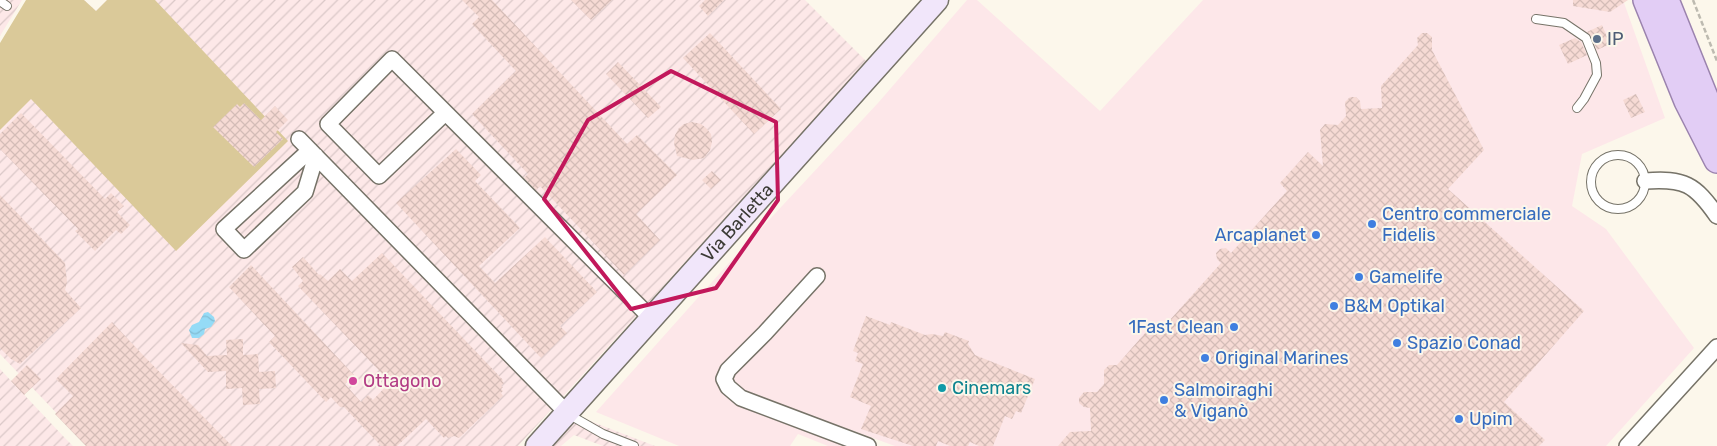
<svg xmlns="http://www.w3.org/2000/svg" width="1717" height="446" viewBox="0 0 1717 446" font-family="Rubik,sans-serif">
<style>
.commercial{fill:#fde7e9}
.industrial{fill:url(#industrial-furrows)}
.grass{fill:#dac999}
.water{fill:url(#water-waves)}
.building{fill:url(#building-cross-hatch)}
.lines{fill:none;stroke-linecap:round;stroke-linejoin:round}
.service-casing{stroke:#767368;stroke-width:10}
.minor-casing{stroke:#767368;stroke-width:18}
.secondary-casing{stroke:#767368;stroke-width:25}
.primary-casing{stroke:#9b83ae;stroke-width:28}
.path{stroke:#bdbab0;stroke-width:2.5;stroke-dasharray:5 2.5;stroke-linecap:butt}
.service{stroke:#fff;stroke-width:8}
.minor{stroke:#fff;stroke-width:15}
.secondary{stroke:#f1e6fa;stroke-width:22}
.primary{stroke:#e2cdf5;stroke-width:25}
.marked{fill:none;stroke:#c2185b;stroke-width:4;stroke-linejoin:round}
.service-dot{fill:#5c6f8a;stroke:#fcf7eb;stroke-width:2}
.shop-dot{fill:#3f7fe0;stroke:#fcf7eb;stroke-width:2}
.hotel-dot{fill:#d1479c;stroke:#fcf7eb;stroke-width:2}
.culture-dot{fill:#0f9aa8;stroke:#fcf7eb;stroke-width:2}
.labels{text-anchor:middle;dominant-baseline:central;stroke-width:4;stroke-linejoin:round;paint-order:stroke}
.service-label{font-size:18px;fill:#4e5e75;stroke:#fcf7eb;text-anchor:start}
.shop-label{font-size:18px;fill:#366cbe;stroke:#fcf7eb;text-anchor:start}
.street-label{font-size:18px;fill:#3b3a35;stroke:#fcf7eb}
.hotel-label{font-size:18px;fill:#b23c85;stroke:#fcf7eb;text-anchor:start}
.culture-label{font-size:18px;fill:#0d838f;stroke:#fcf7eb;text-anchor:start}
</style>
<defs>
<pattern id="industrial-furrows" width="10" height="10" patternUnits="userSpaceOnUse" patternTransform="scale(1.25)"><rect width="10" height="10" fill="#fde8e8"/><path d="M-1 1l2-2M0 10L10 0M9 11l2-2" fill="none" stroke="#dac8c8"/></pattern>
<pattern id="water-waves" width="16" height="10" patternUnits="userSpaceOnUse" patternTransform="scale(1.25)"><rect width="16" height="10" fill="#95dbf6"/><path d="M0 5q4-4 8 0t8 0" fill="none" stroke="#81bdd4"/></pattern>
<pattern id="building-cross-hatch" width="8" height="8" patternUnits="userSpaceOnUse" patternTransform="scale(1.25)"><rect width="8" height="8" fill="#f6dad4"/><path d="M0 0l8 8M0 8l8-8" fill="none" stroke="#d4bcb7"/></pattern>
</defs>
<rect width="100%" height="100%" fill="#fcf7eb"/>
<path class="commercial" d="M967,0H977L1100,111L1203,0H1623L1665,118L1582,154L1572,206L1606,229L1694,348L1606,446H895L848,429L840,446H828L798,434L790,446H679L596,412L728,264L878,103Z"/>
<path class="industrial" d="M0,0H22L0,36Z
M84,0L96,11L107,0H805L867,62L518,446H88L0,354V48Z
M0,369L63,436L73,446H0Z
M577,416L655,446H603L574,435L561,446H551Z"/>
<path class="grass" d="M26,0H84L96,11L107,0H155L288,141L176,251L31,99L0,130V43Z"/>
<path class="water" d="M208,312L214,317L215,321L211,327L205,329L204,334L199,338H192L189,330L192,325L199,322L204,313Z"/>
<path class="building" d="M462,0H492L627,144L637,135L677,175L636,214L660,240L624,275L540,186L536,190L524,178L528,174L472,114L516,71L472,24L479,17Z
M571,0H612L591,20Z
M705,0H724L708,16L699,6Z
M1573,0H1628L1610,12L1573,6Z
M1602,25L1610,44L1597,50L1591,36L1587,32Z
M710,33L781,109L754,134L683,58Z
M1422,33H1427L1432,37V50L1484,150L1448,189L1584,311L1504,402L1545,440L1539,446H1058L1070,432L1091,431L1090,408L1084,407L1079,403V398L1084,392H1097L1104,384V370L1109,365H1117L1153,324L1160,331L1221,263L1217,259L1216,253L1220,249L1226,248L1231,253L1287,191L1280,183L1308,152L1323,166L1320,130L1325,124L1338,125L1346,116L1345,102L1350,97H1356L1360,101L1361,109L1382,108L1381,86L1418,45L1417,38Z
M1575,38L1581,42L1587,55L1568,64L1559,45Z
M618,62L661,107L648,118L606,74Z
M1636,94L1645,112L1631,118L1623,100Z
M244,103L261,120L275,106L288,120L276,132L283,139L254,167L213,127L237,104L240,107Z
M21,113L105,199L111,193L124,206L117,212L130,225L121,234L116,230L95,251L75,231L78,229L0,149V134Z
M692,122L701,124L706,128L711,134L712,142L710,150L704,158L693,160L677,156L674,143L675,135L679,128L684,124Z
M456,149L481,175L475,181L520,228L479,266L495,283L545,237L597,292L560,326L567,333L541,358L396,203Z
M712,171L721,180L711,189L702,180Z
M0,195L65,263L67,282L65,290L81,308L20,364L11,359L0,348Z
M382,253L503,380L502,381L504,383L501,386L503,387L501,389L503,391L501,393L503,396L459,438L454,436L448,438L446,436L444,438L426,419L397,446H381L344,407H340L331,397L326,402L269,342L275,336L229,287L251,265L354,375L345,384L361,402L368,395L373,400L390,382L298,286L303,281L292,267L303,257L319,275L320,274L328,281L340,269L352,281Z
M866,316L890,325L891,322L925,335L932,334L943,336L945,332L969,341L968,344L975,355L1035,379L1021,413L1016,411L1012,419L1005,416L993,446H979L970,442L968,446H950L938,441L936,446H913L861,429L871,406L850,397L863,364L855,361L858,353L853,351Z
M112,322L142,354L232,446H86L55,414L73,396L56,379Z
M243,339V355L258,354L259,372L275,371L276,388L259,389L260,404L243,405L242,388L226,389V371L208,372L181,343L198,345L207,356L227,355L226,340Z
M27,365L41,379L24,395L11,381Z"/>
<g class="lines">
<defs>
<path id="service" d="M0,1L7,6
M1536,19L1564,23L1586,38L1596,63L1597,75L1584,99L1577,108
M1591 182a27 27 0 1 1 54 0a27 27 0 1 1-54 0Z
M568,414L603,434L634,446"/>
<path id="minor" d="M445,113L379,176L328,124L392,59L651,318
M299,139L567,413
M310,150L224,229L244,250L305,192L316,156
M1645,181C1684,178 1695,184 1717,216
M817,276L765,333L728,370L724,379L728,387L741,398L868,446
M1627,446L1717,347"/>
<g id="secondary">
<path id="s1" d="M537,446L937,0"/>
</g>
<path id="primary" d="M1646,0L1687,101L1717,160
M1666,0L1705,97L1717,120"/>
</defs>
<use href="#service" class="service-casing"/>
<use href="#minor" class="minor-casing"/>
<use href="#secondary" class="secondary-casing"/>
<use href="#primary" class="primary-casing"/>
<path class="path" d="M1693,0L1717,61"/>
<use href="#service" class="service"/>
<use href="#minor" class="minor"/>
<use href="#secondary" class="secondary"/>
<use href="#primary" class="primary"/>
</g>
<path class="marked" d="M671,71L776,122L778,200L716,288L631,309L544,199L588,120Z"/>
<circle class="service-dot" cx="1597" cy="39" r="5"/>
<g class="shop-dot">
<circle cx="1372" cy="224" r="5"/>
<circle cx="1316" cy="235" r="5"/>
<circle cx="1359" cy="277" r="5"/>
<circle cx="1334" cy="306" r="5"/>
<circle cx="1234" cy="327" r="5"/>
<circle cx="1397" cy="343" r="5"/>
<circle cx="1205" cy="358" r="5"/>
<circle cx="1164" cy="400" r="5"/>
<circle cx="1459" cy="419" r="5"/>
</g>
<circle class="hotel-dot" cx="353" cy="381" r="5"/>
<circle class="culture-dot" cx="942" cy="388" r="5"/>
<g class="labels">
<g class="service-label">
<text x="1607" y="39">IP</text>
</g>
<g class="shop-label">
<text x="1382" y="214">Centro commerciale<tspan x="1382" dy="21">Fidelis</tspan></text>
<text x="1306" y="235" text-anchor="end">Arcaplanet</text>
<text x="1369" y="277">Gamelife</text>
<text x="1344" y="306">B&amp;M Optikal</text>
<text x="1224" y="327" text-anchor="end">1Fast Clean</text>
<text x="1407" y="343">Spazio Conad</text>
<text x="1215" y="358">Original Marines</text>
<text x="1174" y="390">Salmoiraghi<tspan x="1174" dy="21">&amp; Viganò</tspan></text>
<text x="1469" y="419">Upim</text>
</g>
<g class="street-label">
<text stroke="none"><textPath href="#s1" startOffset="300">Via Barletta</textPath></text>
</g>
<g class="hotel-label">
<text x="363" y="381">Ottagono</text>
</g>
<g class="culture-label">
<text x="952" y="388">Cinemars</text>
</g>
</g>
</svg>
